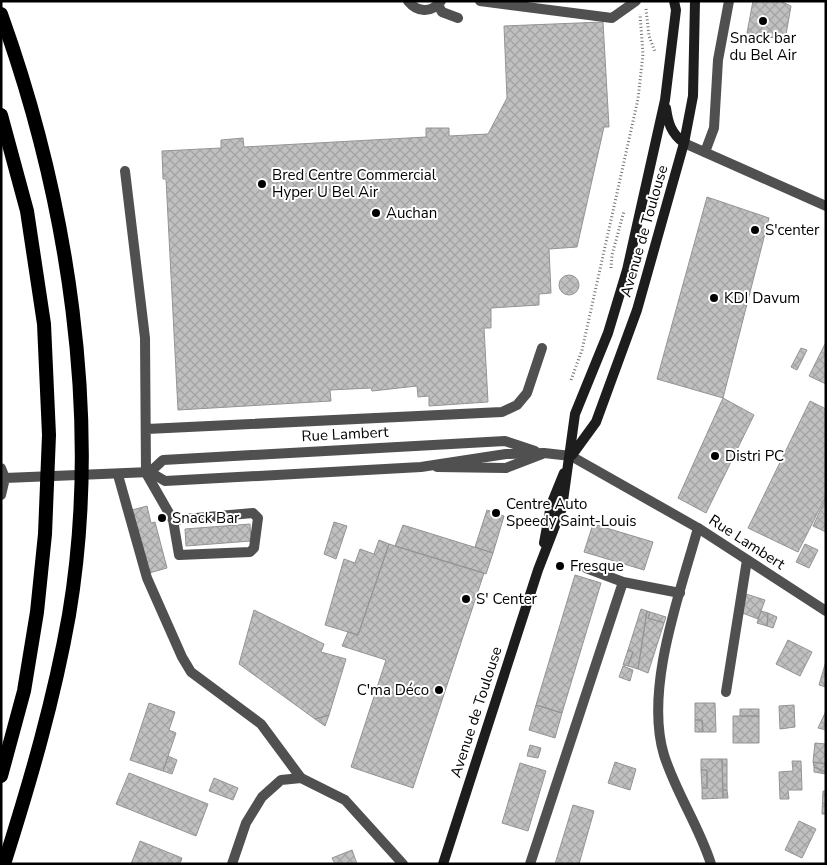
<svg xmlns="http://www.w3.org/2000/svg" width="827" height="865" viewBox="0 0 827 865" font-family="'Nunito Sans',sans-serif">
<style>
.building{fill:url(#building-cross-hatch);stroke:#949494}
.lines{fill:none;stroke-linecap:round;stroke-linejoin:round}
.path{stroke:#727272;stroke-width:3;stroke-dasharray:1 2.5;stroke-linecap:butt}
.service{stroke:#505050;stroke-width:10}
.minor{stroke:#505050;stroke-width:10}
.tertiary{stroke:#505050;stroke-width:10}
.secondary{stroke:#1d1d1d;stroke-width:10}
.trunk{stroke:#000;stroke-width:14}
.poi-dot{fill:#000;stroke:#fff;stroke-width:2}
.labels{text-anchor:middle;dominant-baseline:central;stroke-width:4;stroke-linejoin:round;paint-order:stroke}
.poi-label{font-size:15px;fill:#000;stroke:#fff;text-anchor:start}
.street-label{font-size:15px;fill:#000;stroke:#fff}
</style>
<defs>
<pattern id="building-cross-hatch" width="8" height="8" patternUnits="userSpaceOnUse" patternTransform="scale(1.25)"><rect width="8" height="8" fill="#c0c0c0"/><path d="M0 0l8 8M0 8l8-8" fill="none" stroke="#a3a3a3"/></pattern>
</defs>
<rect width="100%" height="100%" fill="#fff"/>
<path class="building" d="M753,1H780L791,6L785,40L747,33Z
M603,22L609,127H604L577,247L549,249L551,293L539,294V305L491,308V328H484L488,402L429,406V396L418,397L417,386L372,391L371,388L330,390L331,401L178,410L166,179H163L162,151L221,148V140L243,138L244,147L426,137V128H449V136L488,134L507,98L504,26Z
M707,197L769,218L723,398L657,379Z
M559 285a10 10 0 1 1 20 0a10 10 0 1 1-20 0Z
M826,342V384L809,376Z
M801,348L807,350L797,370L791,367Z
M723,398L754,415L706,513L678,498Z
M810,401L826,409V496L798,552L748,528Z
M826,498V532L813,526Z
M147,506L151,523L155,522L167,568L149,573L132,510Z
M487,510L504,516L493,553L475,547Z
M334,522L347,526L336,559L324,554Z
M250,524L251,541L186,546L185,529Z
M593,524L653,542L644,570L584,552Z
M403,525L493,553L486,574L395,546Z
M379,540L389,544L358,635L325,625L344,559L355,563L360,549L374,554Z
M389,544L484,573L413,788L351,767L386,660L342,646L348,632L358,635Z
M805,544L818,550L809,568L796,562Z
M575,575L601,583L562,713L536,705Z
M746,594L765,600L758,619L740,612Z
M641,609L647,611L638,669L628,666L633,652L628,650Z
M254,610L324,644L321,652L346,659L329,715L315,719L239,664Z
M647,611L650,612L648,618L664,623L648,673L638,669Z
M761,611L768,613L767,626L757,623Z
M650,612L666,617L664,623L648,618Z
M768,613L777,617L773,628L767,626Z
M788,640L812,652L800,676L776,664Z
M628,650L633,652L628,666L623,665Z
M826,661V687L819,685Z
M623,666L633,670L630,681L619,677Z
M149,703L175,712L169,730L176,733L163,771L130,760Z
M695,703H715L716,732H703L702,720H695Z
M536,705L562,713L555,738L529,730Z
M794,705L795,727L780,729L779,706Z
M740,709H759V716H740Z
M826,711V730L818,728Z
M329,715L325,726L315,719Z
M733,716H759V743H733Z
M695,720H702L703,732H695Z
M815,743L826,744V764L813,762Z
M530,745L541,748L538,758L527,756Z
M168,756L177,760L172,774L163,771Z
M701,759H722L723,798L702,799V788H707V770H701Z
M722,759H727V790H723Z
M792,761H801L802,790H788L789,799H780L779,772L793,771Z
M615,762L636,769L630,790L608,783Z
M813,762L826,764V772L814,767Z
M520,763L546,771L528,831L502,823Z
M814,767L826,772V774L814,772Z
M701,770H707V788H702Z
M129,773L208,804L196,836L116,804Z
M214,778L238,788L233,800L209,791Z
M723,790H727L728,798H723Z
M823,791H826V814H822Z
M573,805L594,811L579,864H555Z
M799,821L816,829L802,858L785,850Z
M140,841L182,858L180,864H131Z
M352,850L357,864H335L332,858Z"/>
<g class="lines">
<path class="path" d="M646,9L649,36L655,52
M611,268L612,255L624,211
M571,380L582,350L638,99L643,54L640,14"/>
<path class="service" d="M408,1C417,12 431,14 441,1
M480,1L612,18L636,1
M438,5L442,12L458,18
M705,152L714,128L718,60L729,1
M125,171L145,338L146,473L173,520L179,555L250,552L254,548L258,518L253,513L173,520
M147,429L502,412L517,405L527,393L542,348
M437,467L506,468L542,454
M118,475L147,578L182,657L191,672L261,724L301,778
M586,568L623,582L680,593
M726,692L747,560
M530,864L623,582"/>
<path class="minor" d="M684,143L826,206
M698,528C680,593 644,689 664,755C676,793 699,826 711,864
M232,864L246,823L262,797L281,780L301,778L345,800L403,864"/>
<path class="tertiary" d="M1,468L5,478L1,495
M150,472L163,460L505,441L535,451
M5,478L150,472L165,481L421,467L506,454L544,453L571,456L698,528L826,611"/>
<path class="secondary" d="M666,108C668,123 671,133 684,143
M572,455L596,422L637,310L684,143L693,96L695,1
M544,543L551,505L564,473
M443,864L538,570L562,508L575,414L608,333L627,270L665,100L676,10L674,1"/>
<path class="trunk" d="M1,14C68,200 102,418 69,615C54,700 30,782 4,864
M1,115L27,211L44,324L49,435L45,534L37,612L24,691L1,776"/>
</g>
<g class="poi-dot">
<circle cx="763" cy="21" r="5"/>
<circle cx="262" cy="184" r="5"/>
<circle cx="376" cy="213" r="5"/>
<circle cx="755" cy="230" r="5"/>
<circle cx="714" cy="298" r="5"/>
<circle cx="715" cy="456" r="5"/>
<circle cx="496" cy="513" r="5"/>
<circle cx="162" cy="518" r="5"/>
<circle cx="560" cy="566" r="5"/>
<circle cx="466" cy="599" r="5"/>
<circle cx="439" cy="690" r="5"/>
</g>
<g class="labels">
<g class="poi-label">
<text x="763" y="38" text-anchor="middle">Snack bar<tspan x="763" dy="17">du Bel Air</tspan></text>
<text x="272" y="175">Bred Centre Commercial<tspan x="272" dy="17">Hyper U Bel Air</tspan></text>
<text x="386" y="213">Auchan</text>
<text x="765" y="230">S'center</text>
<text x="724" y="298">KDI Davum</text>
<text x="725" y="456">Distri PC</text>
<text x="506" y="504">Centre Auto<tspan x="506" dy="17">Speedy Saint-Louis</tspan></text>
<text x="172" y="518">Snack Bar</text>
<text x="570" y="566">Fresque</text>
<text x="476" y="599">S' Center</text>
<text x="429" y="690" text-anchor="end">C'ma Déco</text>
</g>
<g class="street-label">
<text transform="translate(644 231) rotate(-74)">Avenue de Toulouse</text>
<text transform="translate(345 434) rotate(-3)">Rue Lambert</text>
<text transform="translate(747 542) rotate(33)">Rue Lambert</text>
<text transform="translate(476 712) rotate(-72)">Avenue de Toulouse</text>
</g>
</g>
<rect width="827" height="865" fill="none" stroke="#000000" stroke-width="5"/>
</svg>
